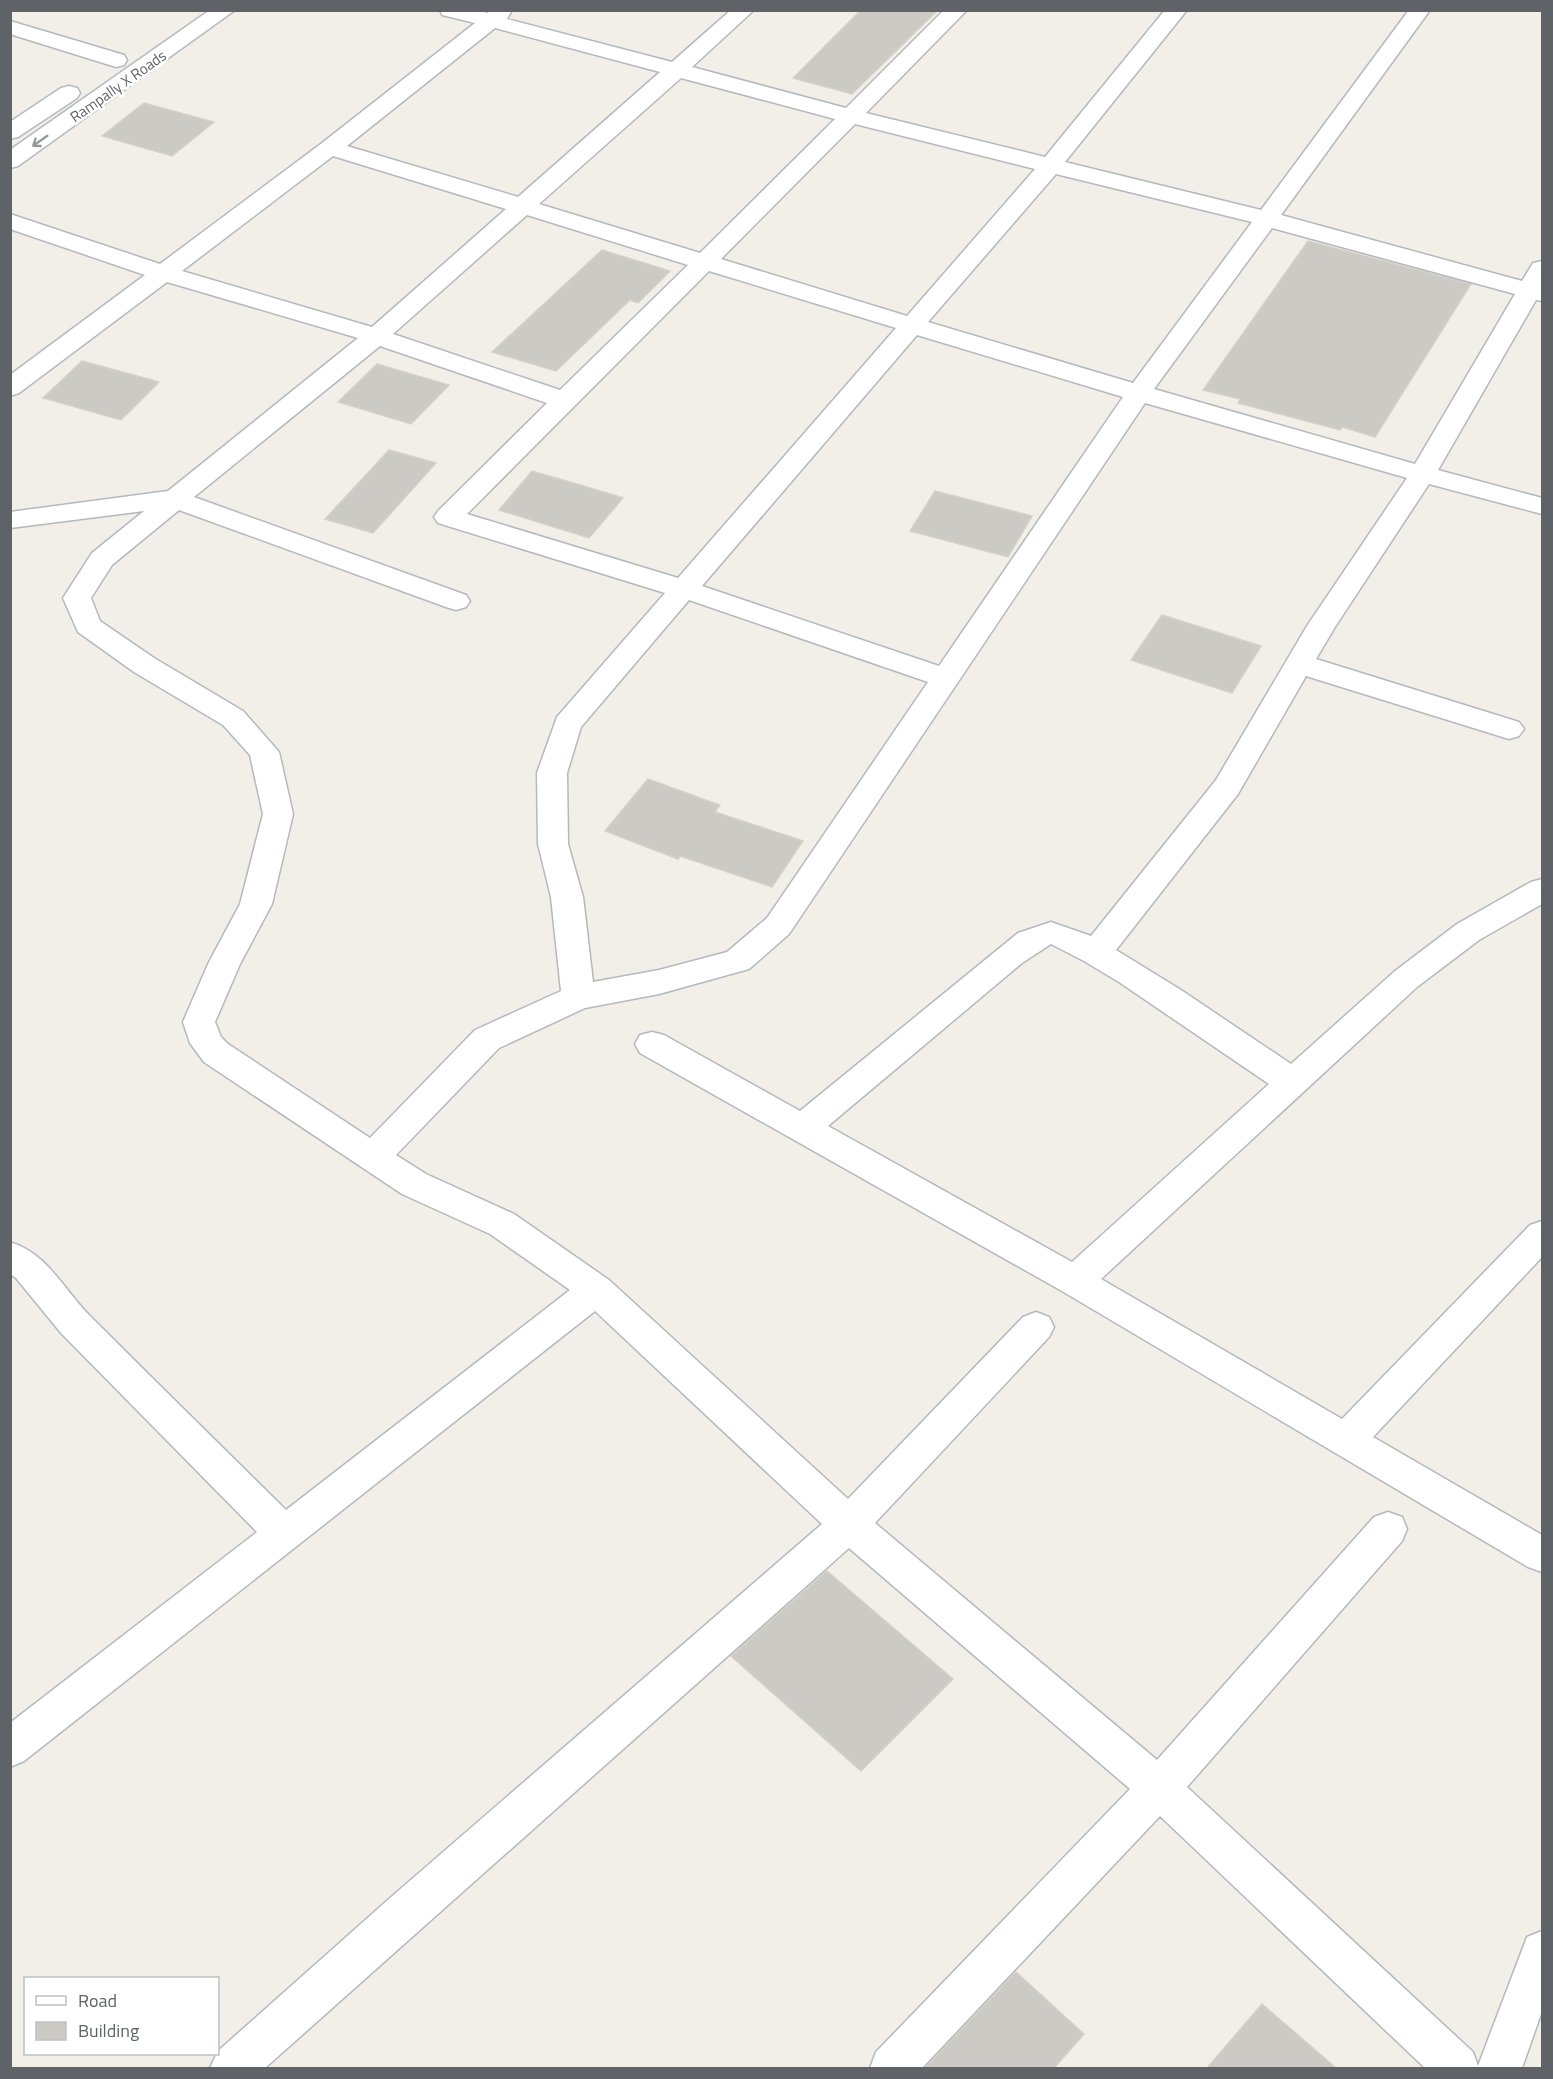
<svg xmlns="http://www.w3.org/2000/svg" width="1553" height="2079" viewBox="0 0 1553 2079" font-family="'Titillium Web',sans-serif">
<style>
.building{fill:#cccac5;stroke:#d6d1c6;stroke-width:1.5}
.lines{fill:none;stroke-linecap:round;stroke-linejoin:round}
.street-casing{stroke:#b5b8bc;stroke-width:3}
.secondary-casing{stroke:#b6babf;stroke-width:3}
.street{fill:#fff;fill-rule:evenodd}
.secondary{fill:#fff;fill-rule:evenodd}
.oneway{stroke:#979a9d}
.labels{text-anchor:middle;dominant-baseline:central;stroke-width:5;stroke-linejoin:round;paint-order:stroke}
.far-street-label{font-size:15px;fill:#5f6368;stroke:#fff}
</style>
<rect width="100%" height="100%" fill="#f1efe8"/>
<path class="building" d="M861,10H938L852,94L793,78Z
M144,103L214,122L172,156L102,136Z
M1308,241L1471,284L1375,437L1342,427L1340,430L1238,403L1240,399L1203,390Z
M602,250L670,271L638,303L630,300L556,371L492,352Z
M82,361L159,382L121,420L43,398Z
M377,364L449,385L411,424L338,402Z
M389,450L436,463L373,533L325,519Z
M532,471L587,487L623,498L589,538L499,510Z
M935,491L1032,516L1008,557L910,531Z
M1162,615L1261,646L1232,693L1131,660Z
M648,779L720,805L715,812L803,841L772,887L680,856L678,859L605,831Z
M827,1571L953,1679L861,1771L731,1656Z
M1016,1972L1084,2034L1054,2068H925Z
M1262,2004L1336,2068H1207Z"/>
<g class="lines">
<defs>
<path id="street" d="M440,10H477L487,13L491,10H512L507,19L672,62L731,10H754L692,67L846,108L944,10H967L866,113L1045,157L1165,10H1187L1065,162L1261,210L1409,10H1430L1281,215L1522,281L1533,263L1542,261V301L1536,300L1438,470L1542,498V514L1429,484L1335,627L1316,659L1519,722L1524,729L1519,736L1509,739L1306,676L1238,794L1116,950L1181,990L1291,1064L1395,971L1457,924L1531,882L1542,879V904L1479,940L1417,987L1101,1279L1342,1419L1530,1225L1542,1221V1257L1373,1437L1542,1535V1572L1528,1567L1062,1291L640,1053L635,1044L640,1035L652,1032L664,1035L800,1111L1018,933L1051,922L1091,936L1216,780L1307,626L1407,478L1145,403L789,934L749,969L659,994L585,1008L499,1048L396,1155L426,1174L514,1214L609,1280L848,1499L1023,1317L1036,1312L1049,1317L1054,1327L1049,1337L875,1523L1157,1760L1374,1517L1388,1512L1402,1517L1407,1529L1402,1541L1187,1787L1473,2052L1478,2066L1527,1937L1542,1931V2011L1522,2068H1425L1160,1816L922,2068H870L876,2052L1130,1789L849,1548L265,2068H210L218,2051L390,1898L822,1524L595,1311L24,1761L10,1767V1723L257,1532L61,1333L16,1278L10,1274V1242C48,1254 63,1289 90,1316C155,1381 220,1445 286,1510L570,1290L490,1234L402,1194L204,1062L190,1043L183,1022L208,964L240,904L263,814L250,755L223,725L134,672L78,632L63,598L92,553L144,511L10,528V512L168,491L358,338L167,282L19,393L10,396V375L145,275L10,229V214L160,264L322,143L475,23L442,15ZM495,28L660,72L518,197L347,146ZM681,78L835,119L700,253L539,204ZM855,124L1035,169L907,316L721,259ZM333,156L506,209L372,327L182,271ZM1056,174L1252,222L1133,383L928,322ZM527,215L688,265L560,390L393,334ZM1272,228L1515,294L1415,464L1154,389ZM709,271L896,328L678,578L467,514ZM917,335L1123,397L939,666L702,586ZM380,346L547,403L438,511L434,517L438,523L665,593L557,717L537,773L538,844L551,897L561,991L475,1030L370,1138L228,1044L221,1037L215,1022L240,964L272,904L293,814L279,752L243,711L154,658L100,621L91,598L112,565L179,510L446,607L456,610L466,607L470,601L466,595L194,497ZM689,600L928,682L767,918L727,952L659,970L593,982L583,897L568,844L567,773L581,727ZM1051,944L1084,961L1119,982L1269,1084L1072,1262L828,1126L1022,963Z
M10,21L124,55L127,60L124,65L116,67L10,34Z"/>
<path id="secondary" d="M210,10H235L18,166L10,168V150Z
M69,86L77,88L80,93L77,98L18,137L10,139V122L61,88Z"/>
</defs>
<use href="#street" class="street-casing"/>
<use href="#secondary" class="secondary-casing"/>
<use href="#street" class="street"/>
<use href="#secondary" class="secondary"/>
</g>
<defs><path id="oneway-shaft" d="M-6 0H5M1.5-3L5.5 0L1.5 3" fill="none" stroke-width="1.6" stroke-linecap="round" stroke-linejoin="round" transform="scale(1.5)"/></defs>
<use class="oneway" href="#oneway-shaft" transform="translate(40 141) rotate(145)"/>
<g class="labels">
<g class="far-street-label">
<text transform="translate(118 86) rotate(-35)">Rampally X Roads</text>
</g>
</g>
<rect width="1553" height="2079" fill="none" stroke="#5f6368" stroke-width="24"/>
<rect x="24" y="1977" width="195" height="78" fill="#ffffff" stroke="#bfc1c3" stroke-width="1.5"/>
<rect x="36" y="1996" width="30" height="9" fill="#ffffff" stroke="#bfc1c3" stroke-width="1.5"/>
<text x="78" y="2007" font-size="18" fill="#5f6368">Road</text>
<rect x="36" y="2022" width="30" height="18" fill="#cccac5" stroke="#bfc1c3" stroke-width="1.5"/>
<text x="78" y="2037" font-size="18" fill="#5f6368">Building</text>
</svg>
